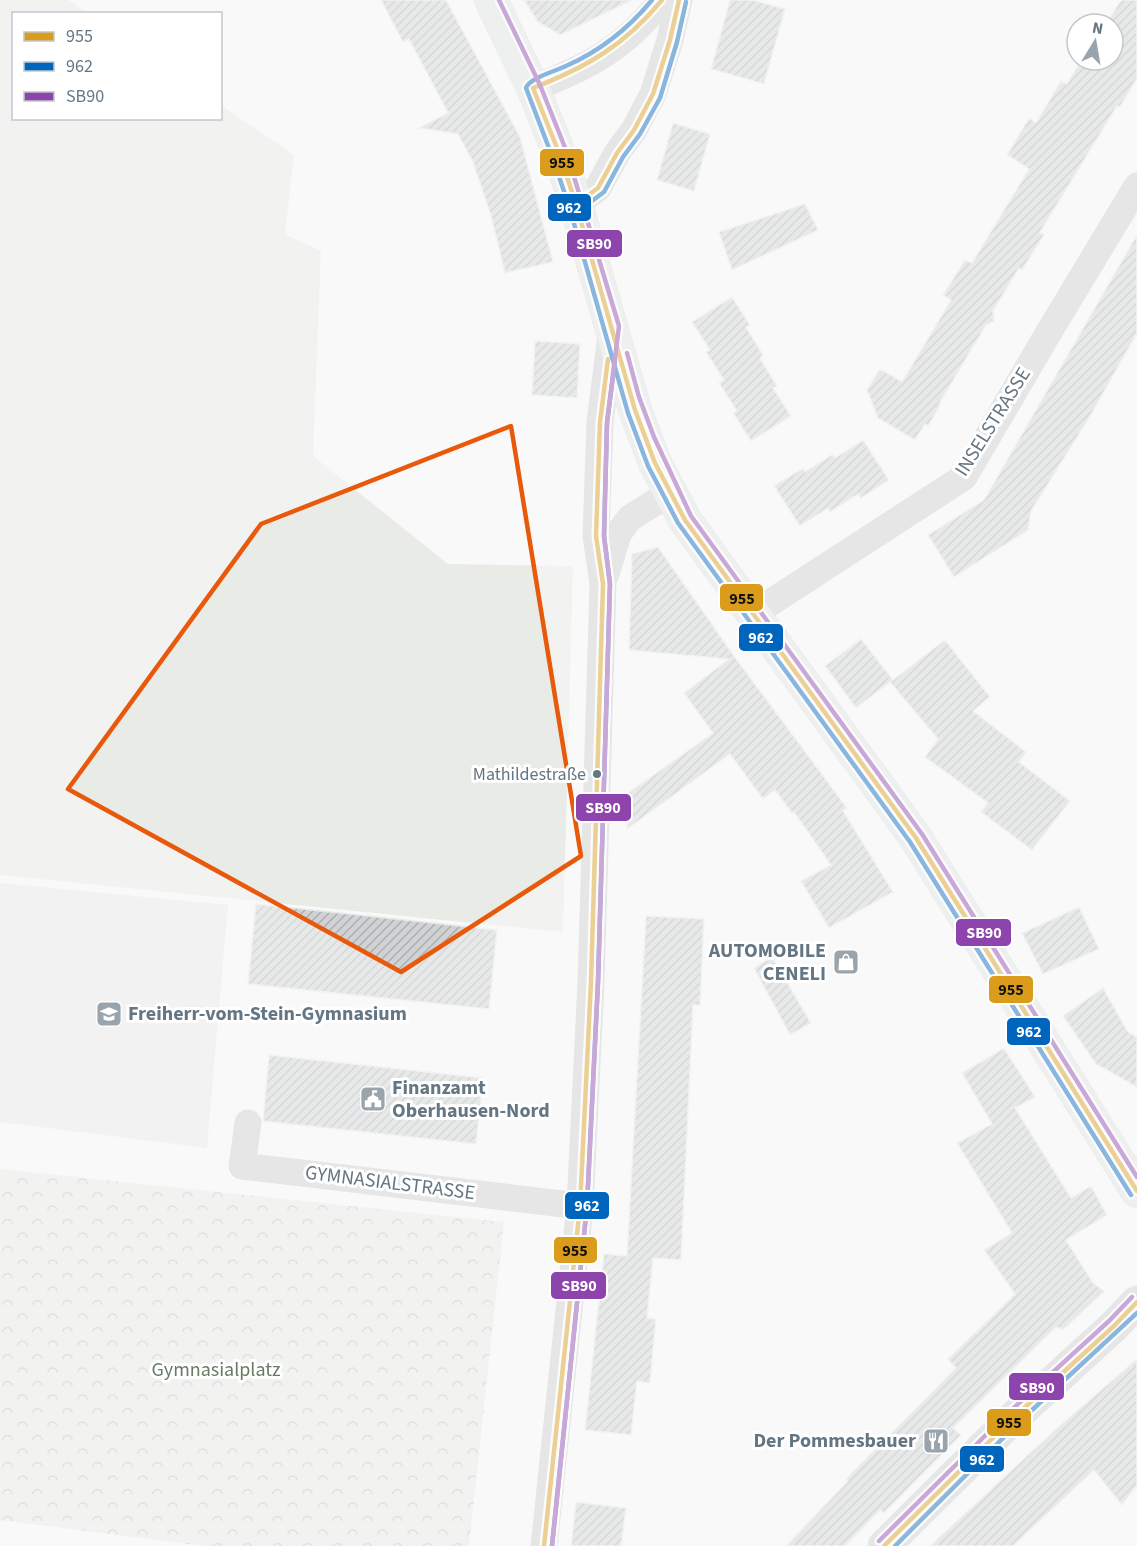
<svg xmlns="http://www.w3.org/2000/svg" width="1137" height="1546" viewBox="0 0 1137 1546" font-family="'Source Sans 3',sans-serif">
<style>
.built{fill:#e8e9e9}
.park{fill:url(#park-crowns)}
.garden{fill:#e8ebe6}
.building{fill:url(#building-hatch);stroke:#e8e8e8;stroke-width:1.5}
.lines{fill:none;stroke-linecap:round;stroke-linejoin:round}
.secondary-casing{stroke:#d5d6d7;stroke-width:34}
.minor{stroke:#cecfd0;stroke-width:27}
.tertiary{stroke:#cecfd0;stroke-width:33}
.secondary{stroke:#e1e2e2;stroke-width:33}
.bus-1-casing{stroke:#fff;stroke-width:9}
.bus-2-casing{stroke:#fff;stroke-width:9}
.bus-3-casing{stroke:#fff;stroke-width:9}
.bus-1{stroke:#da9c1a;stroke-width:4.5}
.bus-2{stroke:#0065bd;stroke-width:4.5}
.bus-3{stroke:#8e44ad;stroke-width:4.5}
.marked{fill:none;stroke:#e8590c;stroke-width:4.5;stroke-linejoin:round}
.bus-dot{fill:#657683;stroke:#fff;stroke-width:2}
.labels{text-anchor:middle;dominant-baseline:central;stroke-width:6;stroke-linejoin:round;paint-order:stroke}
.bus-label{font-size:18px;fill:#657683;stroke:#fff;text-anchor:end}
.street-label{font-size:20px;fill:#657683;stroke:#fff}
.poi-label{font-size:20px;font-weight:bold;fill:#657683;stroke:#fff;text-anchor:end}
.park-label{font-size:20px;fill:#687a64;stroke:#fff}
.line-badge{stroke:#fff;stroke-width:2}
.badge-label{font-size:16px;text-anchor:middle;font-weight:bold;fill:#fff}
.pale-badge-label{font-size:16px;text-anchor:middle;font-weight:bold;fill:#111}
</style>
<defs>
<pattern id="park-crowns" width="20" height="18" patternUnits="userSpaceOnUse" patternTransform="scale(1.5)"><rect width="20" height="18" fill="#e8ebe6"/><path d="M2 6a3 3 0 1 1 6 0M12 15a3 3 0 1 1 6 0" fill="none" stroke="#c0c3c0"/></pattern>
<pattern id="building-hatch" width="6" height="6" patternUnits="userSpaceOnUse" patternTransform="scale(1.5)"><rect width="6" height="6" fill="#d0d2d3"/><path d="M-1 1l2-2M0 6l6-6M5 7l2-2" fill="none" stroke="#acafb1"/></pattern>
</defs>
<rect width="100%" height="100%" fill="#f9f9f9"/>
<path class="built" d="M0,883L228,905L207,1148L0,1122Z"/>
<path class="park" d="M0,1169L504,1222L469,1546H204L0,1520Z"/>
<path class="garden" d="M0,0H68L88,13L14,14V118H220L221,105L294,155L285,234L321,251L313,456L448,564L573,566L563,932L0,875Z"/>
<path class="building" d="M381,0H446L520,137L553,262L505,273L491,216L473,162L458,134L419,128L448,113L409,39L403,42Z
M524,0H632L560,35L538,22Z
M730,0H752L785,9L764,84L711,69Z
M1121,0H1137V78L1120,107L1117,106L1053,211L1040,232L1044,235L1022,270L1019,268L993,311L994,321L986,325L939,404H941L928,426L925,424L915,440L878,418L867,390L880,369L902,382L951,300L943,295L965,260L972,263L1029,169L1007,155L1029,118L1036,123L1061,81L1067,84L1081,60H1113V24H1106Z
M673,123L710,134L694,191L657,180Z
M805,204L818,230L732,270L719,232Z
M1137,235V333L1089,418L1031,511L1028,530L954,577L928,535L984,500Z
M732,297L750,325L746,327L763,355L760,358L777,386L773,388L791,416L751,441L733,413L737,411L719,383L724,380L706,352L710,350L692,322Z
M535,341L580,344L577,398L532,395Z
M863,440L889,480L861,498L858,494L830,512L828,508L800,526L774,486L803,468L805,472L833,454L835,458Z
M658,547L734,656L847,808L843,811L893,892L829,928L801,881L831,865L794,812L792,813L775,790L763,799L730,754L627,829L628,793L713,733L684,693L729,659L629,650L632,554Z
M861,639L893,680L945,640L990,697L973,711L1026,752L1019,762L1070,801L1032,850L981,812L988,803L925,757L938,739L890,682L856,708L825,666Z
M256,904L497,930L489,1009L248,984Z
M1079,907L1099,949L1043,974L1022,933Z
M646,916L704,919L700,1005H693L681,1260L653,1258L647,1318L656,1319L650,1383L637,1381L631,1435L585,1430L604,1254L627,1256Z
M772,957L811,1023L790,1035L754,968Z
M1103,988L1128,1032L1137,1037V1087L1096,1064L1063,1016Z
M1004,1048L1035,1097L1015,1108L1071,1198L1091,1186L1107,1215L1066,1240L1093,1283L1104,1291L1063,1330L1056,1327L953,1428L961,1435L884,1513L880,1510L845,1546H786L848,1481L846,1479L956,1368L948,1359L1015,1294L984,1250L1012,1233L957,1143L992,1124L962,1073Z
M269,1055L483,1078L476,1144L263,1121Z
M1137,1359V1485L1122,1505L1094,1470L1013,1546H930L1056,1429Z
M576,1502L626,1508L621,1546H571Z"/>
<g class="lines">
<defs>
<path id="secondary" d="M491,0L533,88L559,153L576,204L635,410L655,463L685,520L916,838L1137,1191"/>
</defs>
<use href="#secondary" class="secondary-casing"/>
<path class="minor" d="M533,88C587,68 626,47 662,0
M576,204L598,188L617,153L634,130L653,94L670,40L679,0
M606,574L618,534L630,518L670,493
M753,614L964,477L1046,337L1137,186
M248,1123L242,1166L580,1206
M544,1546L580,1206L591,982L603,584L596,536L600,422L611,336"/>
<path class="tertiary" d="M884,1546L1012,1419L1114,1326L1137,1302"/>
<use href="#secondary" class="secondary"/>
<defs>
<path id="bus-1" d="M662,0C625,45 587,67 533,88L559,153L576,204L635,410L655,463L685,520L916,838L1137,1191
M576,204L598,188L617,153L634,130L653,94L670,40L679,0
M544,1546L580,1206L591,982L603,584L596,536L600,422L608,359
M884,1546L1012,1419L1114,1326L1137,1302"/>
<path id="bus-2" d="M652,0C628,29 600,51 566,66C556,71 529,78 526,88L552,156L569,206L628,413L648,466L678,523L910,842L1131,1195
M580,210L604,192L623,157L640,134L660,98L677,42L686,2
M552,1546L587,1206L598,982L610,584L604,536L607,423L615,360
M895,1546L1017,1424L1137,1313"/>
<path id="bus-3" d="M499,0L540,85L566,150L619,326L607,423L604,536L610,584L598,982L587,1206L552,1546
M627,353L639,397L654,437L691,516L922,834L1137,1177
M879,1541L1007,1414L1109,1321L1132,1297"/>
</defs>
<use href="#bus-1" class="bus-1-casing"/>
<use href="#bus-2" class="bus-2-casing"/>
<use href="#bus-3" class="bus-3-casing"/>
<use href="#bus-1" class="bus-1"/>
<use href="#bus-2" class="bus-2"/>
<use href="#bus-3" class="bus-3"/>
</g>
<path d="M0 0H1137V1546H0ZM511,426L581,856L401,972L68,789L261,524Z" fill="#f9f9f9" fill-opacity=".55" fill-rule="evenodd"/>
<path class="marked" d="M511,426L581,856L401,972L68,789L261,524Z"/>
<defs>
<symbol id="shop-square" viewBox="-11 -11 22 22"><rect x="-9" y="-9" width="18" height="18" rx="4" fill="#99a4ac" stroke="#fff"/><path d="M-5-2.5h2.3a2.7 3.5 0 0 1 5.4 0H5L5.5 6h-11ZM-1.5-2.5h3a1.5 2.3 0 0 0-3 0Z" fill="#fff"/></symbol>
<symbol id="school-square" viewBox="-11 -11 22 22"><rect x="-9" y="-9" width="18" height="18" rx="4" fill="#99a4ac" stroke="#fff"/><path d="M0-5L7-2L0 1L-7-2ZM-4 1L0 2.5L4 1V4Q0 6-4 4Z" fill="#fff"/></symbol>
<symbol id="civic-square" viewBox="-11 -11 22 22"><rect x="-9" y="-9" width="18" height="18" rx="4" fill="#99a4ac" stroke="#fff"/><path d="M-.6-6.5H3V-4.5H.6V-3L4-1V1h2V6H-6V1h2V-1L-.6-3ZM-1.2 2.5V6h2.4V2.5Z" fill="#fff"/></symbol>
<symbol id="restaurant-square" viewBox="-11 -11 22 22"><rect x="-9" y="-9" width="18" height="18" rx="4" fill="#99a4ac" stroke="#fff"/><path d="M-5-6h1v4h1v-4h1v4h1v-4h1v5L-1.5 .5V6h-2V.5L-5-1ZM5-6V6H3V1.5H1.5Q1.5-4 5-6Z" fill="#fff"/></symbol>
</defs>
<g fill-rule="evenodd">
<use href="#shop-square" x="831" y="947" width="30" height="30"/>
<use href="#school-square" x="94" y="999" width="30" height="30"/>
<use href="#civic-square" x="358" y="1084" width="30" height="30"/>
<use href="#restaurant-square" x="921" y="1426" width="30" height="30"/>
</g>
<circle class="bus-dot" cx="597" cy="774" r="5"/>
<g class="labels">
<g class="bus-label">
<text x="586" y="774">Mathildestraße</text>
</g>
<g class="street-label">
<text transform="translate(993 422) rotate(-58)">INSELSTRASSE</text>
<text transform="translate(390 1183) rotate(7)">GYMNASIALSTRASSE</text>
</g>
<g class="poi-label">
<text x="826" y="951">AUTOMOBILE<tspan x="826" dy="23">CENELI</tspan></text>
<text x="128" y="1014" text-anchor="start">Freiherr-vom-Stein-Gymnasium</text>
<text x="392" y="1088" text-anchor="start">Finanzamt<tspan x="392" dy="23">Oberhausen-Nord</tspan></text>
<text x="916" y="1441">Der Pommesbauer</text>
</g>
<g class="park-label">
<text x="216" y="1370">Gymnasialplatz</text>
</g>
</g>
<g class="line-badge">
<rect x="539" y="148" width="46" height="29" rx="6" fill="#da9c1a"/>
<rect x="547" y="193" width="45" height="29" rx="6" fill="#0065bd"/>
<rect x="566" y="229" width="57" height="29" rx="6" fill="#8e44ad"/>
<rect x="719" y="583" width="45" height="29" rx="6" fill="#da9c1a"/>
<rect x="738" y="623" width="46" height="29" rx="6" fill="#0065bd"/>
<rect x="575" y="793" width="57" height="29" rx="6" fill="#8e44ad"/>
<rect x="955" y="918" width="57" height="29" rx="6" fill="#8e44ad"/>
<rect x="988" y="975" width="46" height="29" rx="6" fill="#da9c1a"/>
<rect x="1006" y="1017" width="45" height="29" rx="6" fill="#0065bd"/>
<rect x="564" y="1191" width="46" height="29" rx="6" fill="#0065bd"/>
<rect x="553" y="1236" width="45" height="28" rx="6" fill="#da9c1a"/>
<rect x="550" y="1271" width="57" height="29" rx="6" fill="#8e44ad"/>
<rect x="1008" y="1372" width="57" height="29" rx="6" fill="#8e44ad"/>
<rect x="986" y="1408" width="46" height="29" rx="6" fill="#da9c1a"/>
<rect x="959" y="1445" width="46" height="28" rx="6" fill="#0065bd"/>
</g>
<g class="badge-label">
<text x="569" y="213">962</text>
<text x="594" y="249">SB90</text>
<text x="761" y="643">962</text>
<text x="603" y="813">SB90</text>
<text x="984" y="938">SB90</text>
<text x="1029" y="1037">962</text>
<text x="587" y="1211">962</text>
<text x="579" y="1291">SB90</text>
<text x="1037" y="1393">SB90</text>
<text x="982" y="1465">962</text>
</g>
<g class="pale-badge-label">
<text x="562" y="168">955</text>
<text x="742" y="604">955</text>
<text x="1011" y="995">955</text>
<text x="575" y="1256">955</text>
<text x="1009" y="1428">955</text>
</g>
<rect x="12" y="12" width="210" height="108" fill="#ffffff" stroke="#c1c8cd" stroke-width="1.5"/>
<rect x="24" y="32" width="30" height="9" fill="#da9c1a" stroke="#c1c8cd" stroke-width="1.5"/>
<text x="66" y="42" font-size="18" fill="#657683">955</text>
<rect x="24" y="62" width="30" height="9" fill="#0065bd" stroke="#c1c8cd" stroke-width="1.5"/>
<text x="66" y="72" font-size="18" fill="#657683">962</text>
<rect x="24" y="92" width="30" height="9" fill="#8e44ad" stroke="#c1c8cd" stroke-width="1.5"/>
<text x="66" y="102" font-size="18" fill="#657683">SB90</text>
<g transform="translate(1095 42) rotate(11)"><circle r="28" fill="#ffffff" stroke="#c1c8cd" stroke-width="1.5"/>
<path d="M0-4.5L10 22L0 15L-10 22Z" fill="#99a4ac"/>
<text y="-9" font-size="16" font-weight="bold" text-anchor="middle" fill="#657683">N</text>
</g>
</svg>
